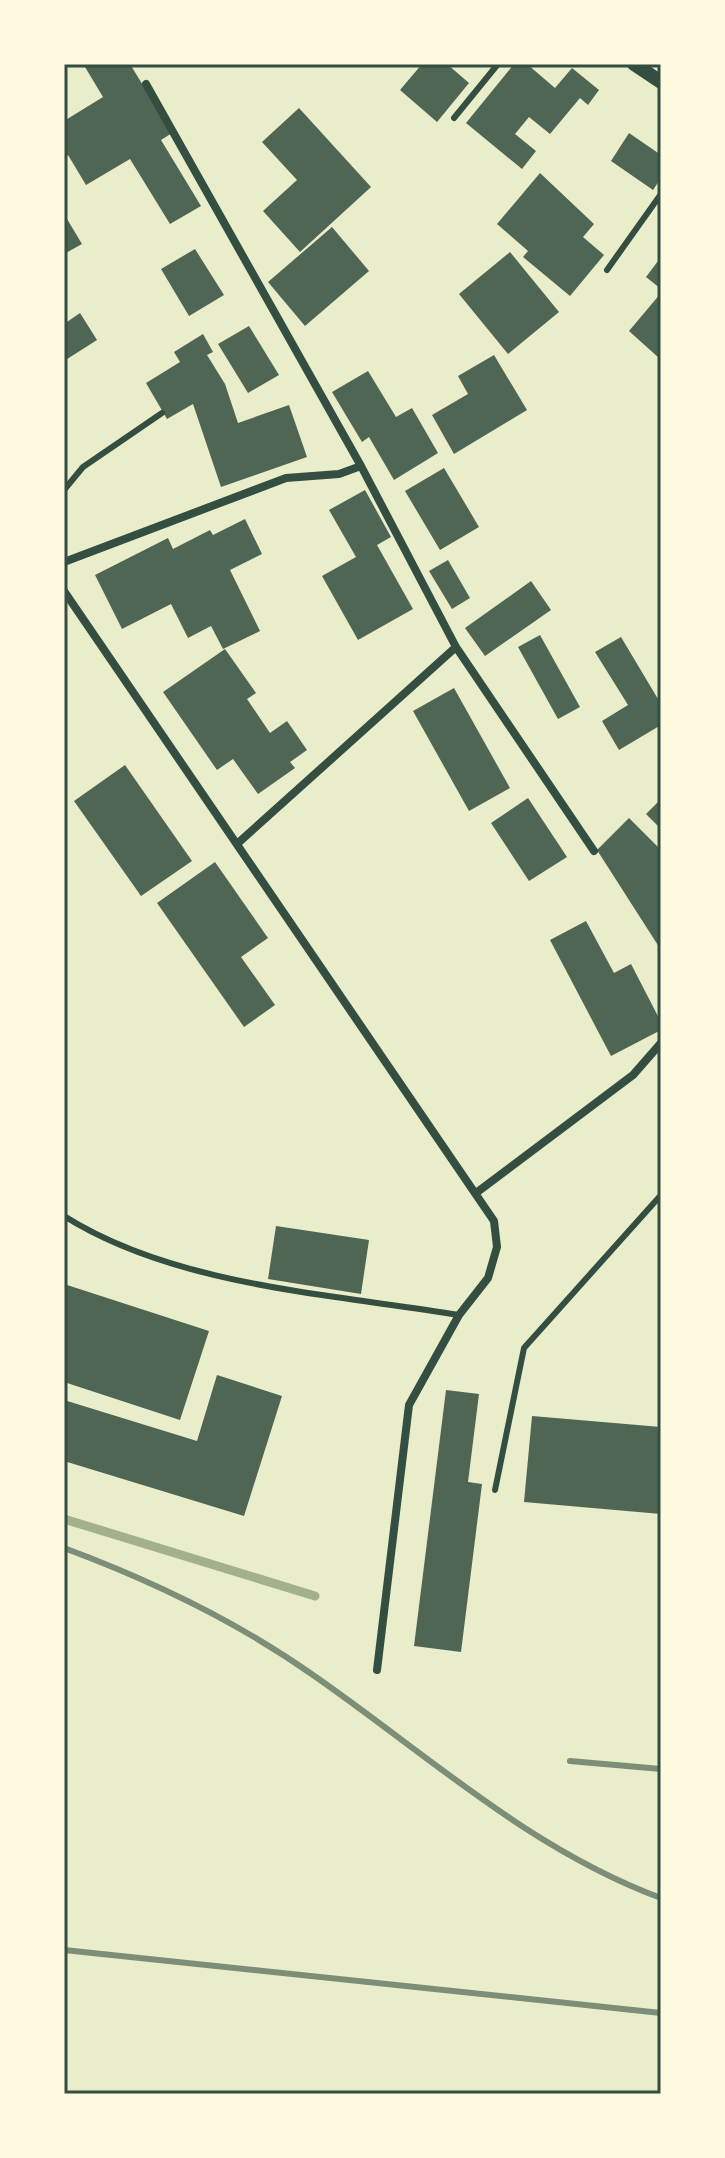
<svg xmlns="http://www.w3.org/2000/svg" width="725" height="2158" viewBox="0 0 725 2158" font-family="Quicksand,sans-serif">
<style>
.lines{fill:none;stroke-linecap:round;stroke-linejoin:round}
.stream{stroke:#a3b18a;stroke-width:9}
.building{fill:#4f6655}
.service{stroke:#344e41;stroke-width:6}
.minor{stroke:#344e41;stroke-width:8}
.tertiary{stroke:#344e41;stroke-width:14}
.rail{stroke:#7c8e77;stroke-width:6}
.neatline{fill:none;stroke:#344e41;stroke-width:3}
</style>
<rect width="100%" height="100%" fill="#e9edc9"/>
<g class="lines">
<path class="stream" d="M64,1519L315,1596"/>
</g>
<path class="building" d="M89,64H130L172,133L161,140L201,206L170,224L130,159L86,185L68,155L64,158V121L103,97L85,67Z
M422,64H447L469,83L437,122L400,90Z
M514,64H527L555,88L572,68L599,90L588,105L580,98L550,134L529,117L515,134L536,151L522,169L466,123Z
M299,108L371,187L300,252L263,211L297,180L262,142Z
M629,133L661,155V178L653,190L611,161Z
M540,173L594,224L583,237L604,255L570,296L523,257L528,251L497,224Z
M64,214L82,244L64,254Z
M332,227L369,271L305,326L268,282Z
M195,249L224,295L189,316L161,269Z
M510,252L559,312L508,354L459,294Z
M661,257V289L646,277Z
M661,293V355L659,358L629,331Z
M80,313L97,340L64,361V324Z
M249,326L279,375L248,393L218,344Z
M203,334L213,352L207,355L225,384L238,423L289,405L307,457L221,487L193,404L167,419L146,383L180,362L174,352Z
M494,355L527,410L454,454L432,415L468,394L458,376Z
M368,371L396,417L412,408L438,453L394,480L369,437L362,442L332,392Z
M444,468L479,527L440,550L405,491Z
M365,490L391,537L377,545L413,609L358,640L322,576L356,557L329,510Z
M245,519L262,554L230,570L260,631L223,649L211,626L188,638L171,604L122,629L95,575L168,538L173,549L210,530L213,535Z
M448,560L470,598L452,609L429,571Z
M531,581L551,610L485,656L465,628Z
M540,635L580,707L558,719L518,647Z
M621,637L661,704V725L619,750L602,721L628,705L595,652Z
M225,649L256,693L247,699L270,733L287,721L307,750L290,762L295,768L258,794L233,759L217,770L163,692Z
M454,688L510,788L469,811L413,711Z
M125,765L192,861L141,896L74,801Z
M528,798L567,857L529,881L491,823Z
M661,799V829L646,814Z
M629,818L661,850V950L597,850Z
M215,862L268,938L241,957L275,1005L244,1027L157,903Z
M586,921L614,973L631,964L661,1022V1030L611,1056L550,940Z
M276,1226L369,1240L361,1294L268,1279Z
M64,1284L209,1331L180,1420L64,1382Z
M217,1375L282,1396L244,1516L64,1461V1400L197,1441Z
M446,1390L479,1394L468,1482L482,1484L461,1652L414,1646Z
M532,1416L661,1427V1514L524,1502Z"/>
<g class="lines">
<path class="service" d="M454,118L498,64
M607,270L661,194
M64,490L83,467L162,413
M64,1216C175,1286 331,1294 459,1315
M495,1490L524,1348L661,1195"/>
<path class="minor" d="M146,84L361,466L456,647L594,851
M64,562L286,478L339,474L361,466
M64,591L494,1221L497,1247L488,1278L459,1315L409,1405L377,1670
M237,844L456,647
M476,1193L633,1075L661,1043"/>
<path class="tertiary" d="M634,64L661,82"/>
<path class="rail" d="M64,1548C153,1581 235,1620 313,1675C427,1754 529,1849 661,1898
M570,1761L661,1769
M64,1950L661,2013"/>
</g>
<rect width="725" height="2158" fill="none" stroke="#fefae0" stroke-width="132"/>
<rect x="66" y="66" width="593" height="2026" class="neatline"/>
</svg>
